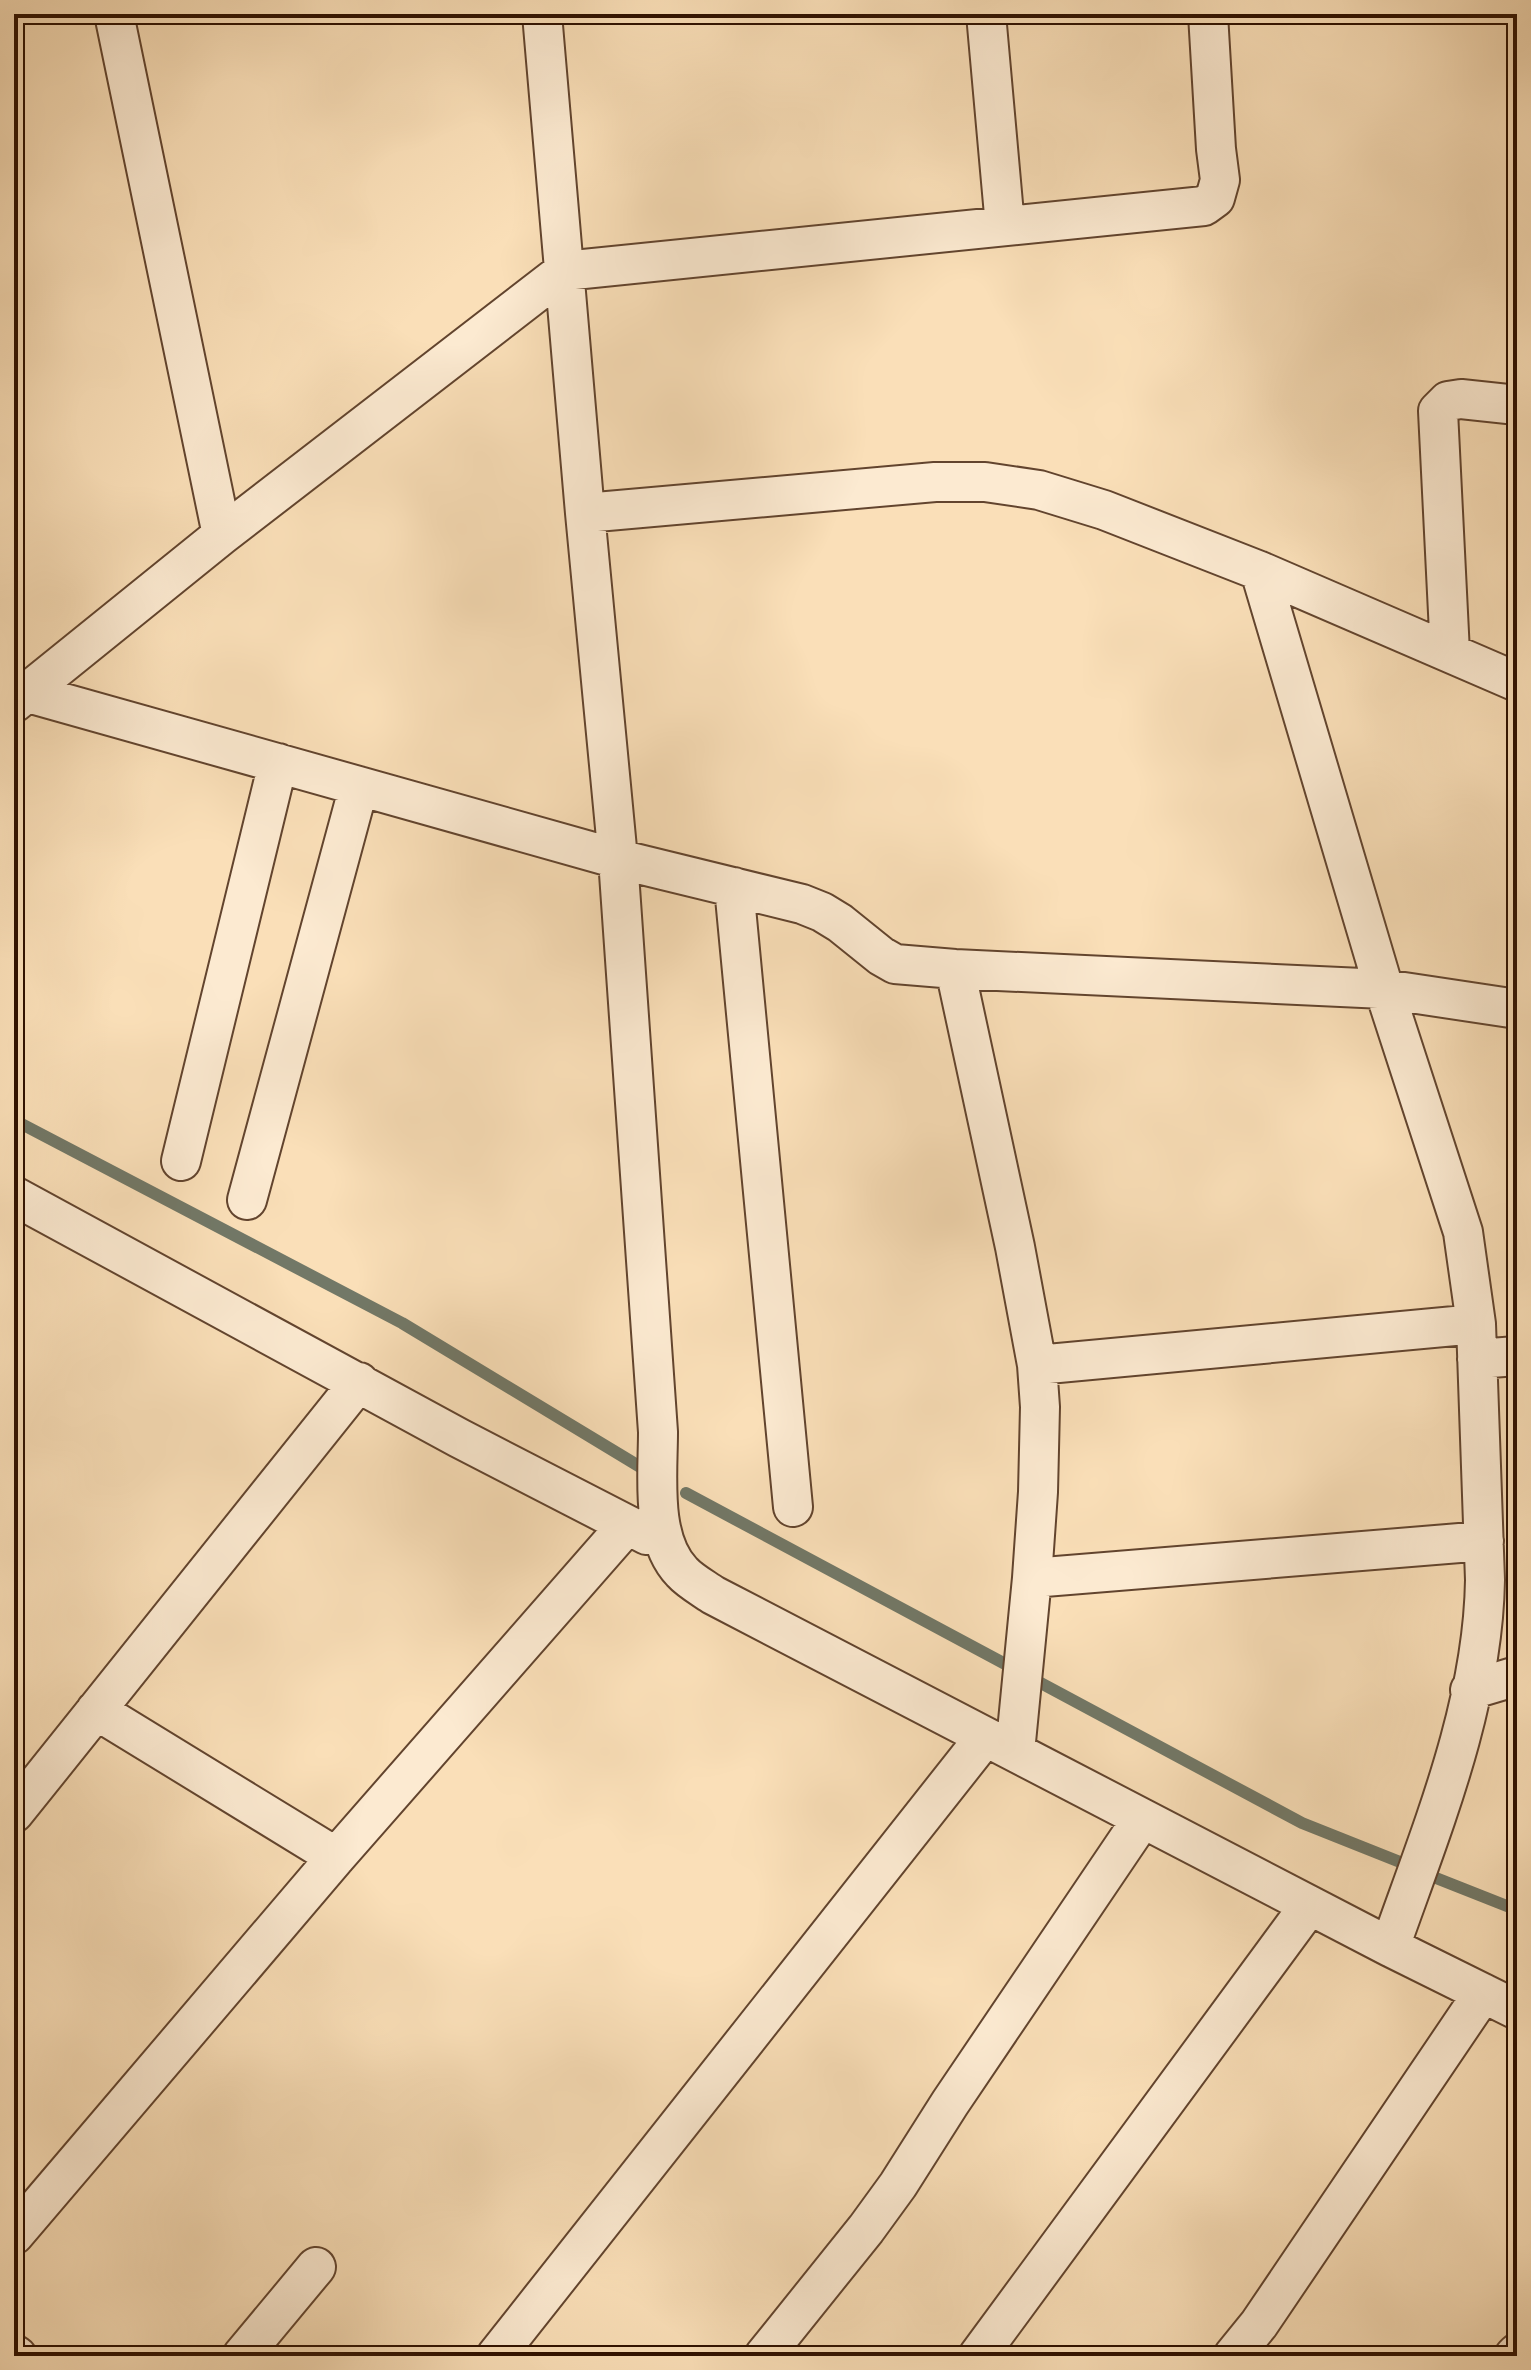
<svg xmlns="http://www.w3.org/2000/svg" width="1531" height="2370" viewBox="0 0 1531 2370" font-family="'Libre Bodoni',serif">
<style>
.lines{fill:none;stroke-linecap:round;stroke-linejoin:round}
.stream{stroke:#727867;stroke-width:12}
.minor-casing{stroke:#62442e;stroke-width:42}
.minor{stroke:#fcead1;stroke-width:38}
</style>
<rect width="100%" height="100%" fill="#fadfb8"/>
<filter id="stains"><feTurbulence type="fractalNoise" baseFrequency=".0025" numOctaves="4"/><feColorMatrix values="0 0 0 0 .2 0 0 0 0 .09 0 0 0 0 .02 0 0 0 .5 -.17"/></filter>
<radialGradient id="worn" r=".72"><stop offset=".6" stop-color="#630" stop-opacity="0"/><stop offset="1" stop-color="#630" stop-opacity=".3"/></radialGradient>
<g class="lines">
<path class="stream" d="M14,1120L402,1323L642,1468
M686,1493L1302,1823L1400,1862
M1436,1878L1517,1910"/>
<defs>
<path id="minor" d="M114,14L222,535
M542,14L585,513L618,859L658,1432C658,1475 650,1539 682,1572C690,1581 703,1588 713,1595L1390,1947L1517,2010
M986,14L1005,226
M585,513L935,482H985L1039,490L1104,510L1260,571L1517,682
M1260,571L1384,989L1463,1232L1476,1324L1485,1580C1483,1707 1431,1830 1390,1947
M1450,653L1438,411L1448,401L1461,399L1517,405
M14,689L618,859L802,904L822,912L840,923L881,956L895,964L955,969L1384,989L1517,1009
M14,703L222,535L564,271L1204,206L1215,198L1220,180L1216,149L1208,14
M734,887L793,1507
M955,969L1015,1247L1037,1365L1040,1407L1038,1492L1032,1578L1015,1752
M181,1161L278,763
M14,1196L459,1438L647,1535
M247,1200L359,786
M1477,1359L1517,1356
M1037,1365L1476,1324
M1032,1578L1484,1541
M1470,1690L1517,1676
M96,1710L336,1857
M14,1813L359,1382
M14,2235L336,1857L627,1525
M14,2354L17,2356
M242,2356L316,2267
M496,2356L985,1737
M764,2356L866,2229L898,2185L950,2103L1142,1819
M978,2356L1309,1906
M1233,2356L1259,2324L1483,1993
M1514,2356L1517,2353"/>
</defs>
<use href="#minor" class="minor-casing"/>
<use href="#minor" class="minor"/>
</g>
<rect width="1531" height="2370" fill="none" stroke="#fadfb8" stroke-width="48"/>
<rect x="16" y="16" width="1499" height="2338" fill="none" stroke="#2f1100" stroke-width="4"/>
<rect x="24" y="24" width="1483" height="2322" fill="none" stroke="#2f1100" stroke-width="2"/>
<rect width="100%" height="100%" filter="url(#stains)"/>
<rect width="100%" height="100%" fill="url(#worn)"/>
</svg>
